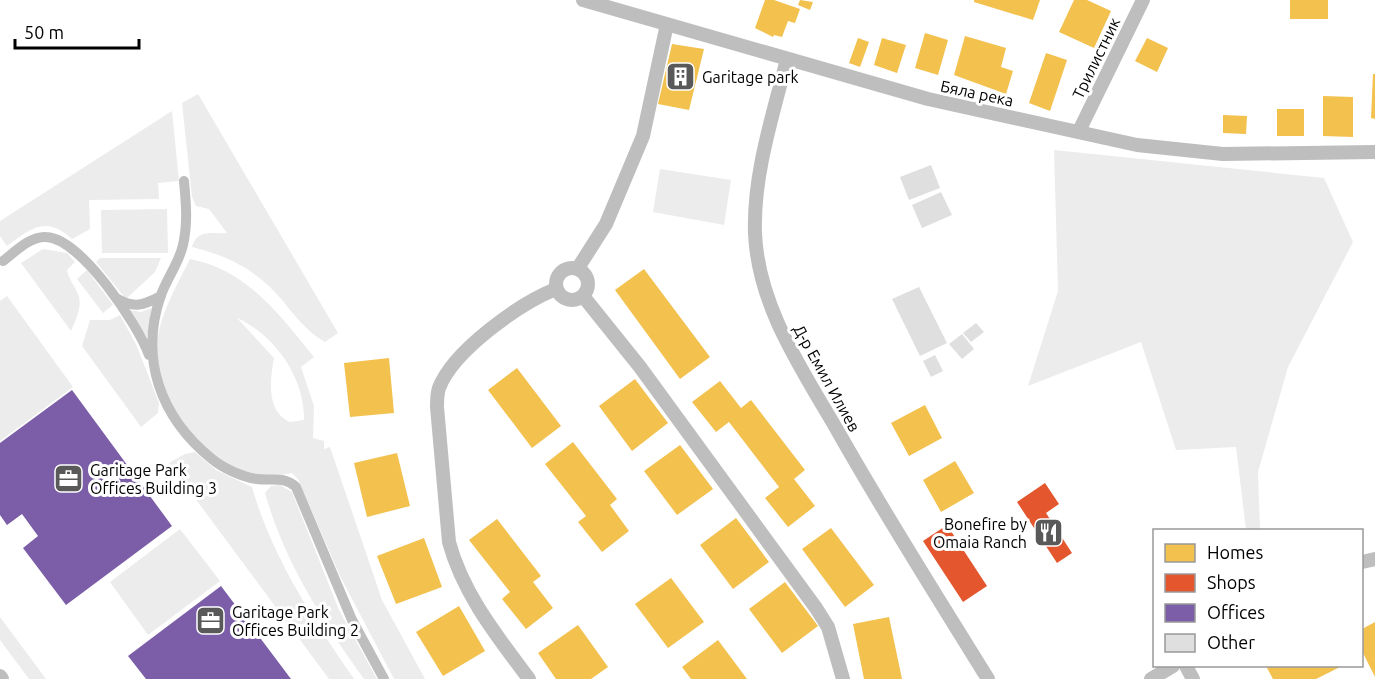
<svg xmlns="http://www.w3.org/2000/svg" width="1375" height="679" viewBox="0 0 1375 679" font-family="Ubuntu,sans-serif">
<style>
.green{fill:#ececec;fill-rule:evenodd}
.homes{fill:#f2c14e}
.shops{fill:#e4572e}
.offices{fill:#7b5ea7}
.building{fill:#dfdfdf}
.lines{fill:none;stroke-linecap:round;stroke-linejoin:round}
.pedestrian{stroke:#bebebe;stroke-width:10}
.minor{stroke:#bebebe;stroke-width:14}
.labels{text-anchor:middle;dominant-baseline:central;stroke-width:6;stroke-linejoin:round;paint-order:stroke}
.street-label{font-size:16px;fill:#000;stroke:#fff}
.poi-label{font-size:16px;fill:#000;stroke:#fff;text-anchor:start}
</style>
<rect width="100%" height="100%" fill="#fff"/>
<path class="green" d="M198,94L338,333L325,342C306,331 296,317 282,300C258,271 229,256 192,247C197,229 212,234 227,233L209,209L196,206L192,197L182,103Z
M172,111L179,181L158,183L159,199L89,200L90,229L72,239C46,215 31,228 7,246L0,236V221Z
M1054,150L1324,178L1353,242L1288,367L1258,472L1260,530H1246L1236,447L1176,450L1141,342L1028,386L1058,291Z
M660,169L731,180L724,225L653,212Z
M167,209L168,253H102L101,210Z
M43,249L67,253L75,262L67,270C69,281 76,287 79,297C82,308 75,321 71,331L21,263Z
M100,258H161L155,272L126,299L96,262Z
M190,259C247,270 279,314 314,357L301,367L314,406L313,438L324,441V449L330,447L382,600L425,679H394L341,578L298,479L292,473C232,488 178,432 162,380C160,371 155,362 156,353C157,319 175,289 190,259ZM237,318C275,335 305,378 304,420L290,422C266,412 270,379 274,358Z
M87,270L113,305L103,313L77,279Z
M7,296L73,387L0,441V301Z
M152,308L147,338L130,310L141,312Z
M120,315L136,344L159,403L158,413L141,427L82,346L90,320H110Z
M195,452L216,470L252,487C272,557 313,619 354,679H329L169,463L185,454Z
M280,485L292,492L339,610L377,679H364C323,622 284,561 265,493L271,486Z
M180,529L220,581L148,635L110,582Z
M0,617L46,679H29L0,640Z"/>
<path class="homes" d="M765,0H774L800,9L795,23L788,21L782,37L774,35L773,37L755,28Z
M800,0L813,2L810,10L798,5Z
M974,0H1040L1033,20L974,2Z
M1074,0H1087L1111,11L1094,48L1059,32Z
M1290,0H1328V19H1290Z
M925,33L948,40L938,75L915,68Z
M965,36L1006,48L1001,67L1013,71L1006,94L954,75Z
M858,38L869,42L860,67L849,63Z
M882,38L906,45L897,73L874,65Z
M1147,38L1168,48L1157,72L1135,61Z
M672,44L704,49L689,110L658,104Z
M1046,53L1067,60L1050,111L1029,103Z
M1373,74H1375V119L1371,118Z
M1323,96L1353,97V137L1323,136Z
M1277,109H1304V136H1277Z
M1223,115L1247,116L1246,134L1223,133Z
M644,269L710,357L680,379L615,290Z
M389,358L394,413L350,417L344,363Z
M517,368L561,426L532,448L488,390Z
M635,379L668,423L632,451L599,406Z
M720,381L741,408L751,400L805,470L794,479L815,506L788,527L765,498L779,487L729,422L716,432L692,402Z
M925,405L942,438L909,456L891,423Z
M573,442L617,499L610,505L629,531L602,552L578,522L586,516L545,464Z
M680,445L713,489L677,515L644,471Z
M397,453L410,506L367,517L354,463Z
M955,461L974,493L941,512L923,480Z
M736,518L769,562L733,589L700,545Z
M497,519L541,576L533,582L553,608L526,629L502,599L510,592L469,540Z
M831,528L874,585L845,607L802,549Z
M424,538L442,587L396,604L377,556Z
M671,578L704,622L668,648L635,604Z
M785,582L818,626L782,653L749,609Z
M459,606L485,651L443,676L416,632Z
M889,617L902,679H864L853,624Z
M1375,622V677L1362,651V629Z
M578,625L608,667L591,679H556L538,653Z
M718,640L747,679H691L682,667Z
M1266,666H1342L1316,679H1273Z"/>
<path class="shops" d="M1045,483L1059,504L1046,513L1072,553L1057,563L1017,502Z
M947,525L987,586L963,602L923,541Z"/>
<path class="offices" d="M72,390L172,526L66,605L23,548L38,536L22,514L7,525L0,515V443Z
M221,586L291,679H146L128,656Z"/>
<path class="building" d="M931,165L940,188L909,200L900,177Z
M941,192L952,215L922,228L912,205Z
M919,287L947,343L920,356L892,299Z
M976,323L984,332L971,342L963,333Z
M962,334L974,349L962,359L949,344Z
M935,355L943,371L931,377L923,361Z"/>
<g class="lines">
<path class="pedestrian" d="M184,181C186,203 188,223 183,245C179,263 167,278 161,295C139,358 160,417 212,459C223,468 242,477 257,479C272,481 285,476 296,487L352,620L384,679
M3,261C15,252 30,236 46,237C81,238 138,325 149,355
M116,298C134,309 144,305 161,296"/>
<path class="minor" d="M583,0L928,99L1137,145L1223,154L1375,152
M787,59C773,115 753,175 755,233C758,308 804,372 840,435C887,518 938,598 988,679
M1079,131L1143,0
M556 284a16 16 0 1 1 32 0a16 16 0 1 1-32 0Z
M578,268L606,224L643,136L667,24
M583,296L640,367L816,608L828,627L843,679
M1362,562L1375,559
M1186,666L1193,679
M0,676L2,679
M529,679C497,636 463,594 449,542L437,407C437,401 437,394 439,388C453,351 520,303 556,289
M1151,679L1173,666"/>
</g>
<defs>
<symbol id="building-square" viewBox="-11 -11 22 22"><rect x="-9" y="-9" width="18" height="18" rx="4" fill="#595959" stroke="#fff"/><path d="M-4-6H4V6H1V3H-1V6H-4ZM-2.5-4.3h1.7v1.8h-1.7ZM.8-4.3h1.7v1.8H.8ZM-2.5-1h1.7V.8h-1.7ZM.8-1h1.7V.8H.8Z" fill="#fff"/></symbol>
<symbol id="office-square" viewBox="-11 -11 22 22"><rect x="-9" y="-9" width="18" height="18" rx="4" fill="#595959" stroke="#fff"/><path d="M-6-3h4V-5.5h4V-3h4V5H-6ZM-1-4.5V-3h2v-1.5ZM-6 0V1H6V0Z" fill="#fff"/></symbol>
<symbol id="restaurant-square" viewBox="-11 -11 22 22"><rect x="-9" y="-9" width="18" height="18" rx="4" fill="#595959" stroke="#fff"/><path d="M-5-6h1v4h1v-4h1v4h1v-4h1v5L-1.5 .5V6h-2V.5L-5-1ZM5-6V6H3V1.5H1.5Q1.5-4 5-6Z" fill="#fff"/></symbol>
</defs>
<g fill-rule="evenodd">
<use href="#building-square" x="664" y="60" width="33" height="33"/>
<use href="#office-square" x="52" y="462" width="33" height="33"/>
<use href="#restaurant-square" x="1032" y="516" width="33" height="33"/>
<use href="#office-square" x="194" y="604" width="33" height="33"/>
</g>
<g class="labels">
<g class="street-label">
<text transform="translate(1096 58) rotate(-64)">Трилистник</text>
<text transform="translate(977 93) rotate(12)">Бяла река</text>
<text transform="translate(827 378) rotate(61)">Д-р Емил Илиев</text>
</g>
<g class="poi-label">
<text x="702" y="77">Garitage park</text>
<text x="90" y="470">Garitage Park<tspan x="90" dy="18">Offices Building 3</tspan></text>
<text x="1027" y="524" text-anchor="end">Bonefire by<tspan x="1027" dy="18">Omaia Ranch</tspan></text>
<text x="232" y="612">Garitage Park<tspan x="232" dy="18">Offices Building 2</tspan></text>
</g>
</g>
<rect x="1153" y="529" width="210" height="138" fill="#ffffff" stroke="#999999" stroke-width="1.5"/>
<rect x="1165" y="544" width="30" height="18" fill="#f2c14e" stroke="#999999" stroke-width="1.5"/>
<text x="1207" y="559" font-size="18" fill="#000000">Homes</text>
<rect x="1165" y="574" width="30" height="18" fill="#e4572e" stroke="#999999" stroke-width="1.5"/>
<text x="1207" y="589" font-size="18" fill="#000000">Shops</text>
<rect x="1165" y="604" width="30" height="18" fill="#7b5ea7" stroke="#999999" stroke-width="1.5"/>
<text x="1207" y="619" font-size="18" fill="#000000">Offices</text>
<rect x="1165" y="634" width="30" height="18" fill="#dfdfdf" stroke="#999999" stroke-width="1.5"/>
<text x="1207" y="649" font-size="18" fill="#000000">Other</text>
<path d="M15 39v9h124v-9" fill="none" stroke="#000000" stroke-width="3"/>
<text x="24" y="39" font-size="18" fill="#000000" stroke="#ffffff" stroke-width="4.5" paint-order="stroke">50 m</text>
</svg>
